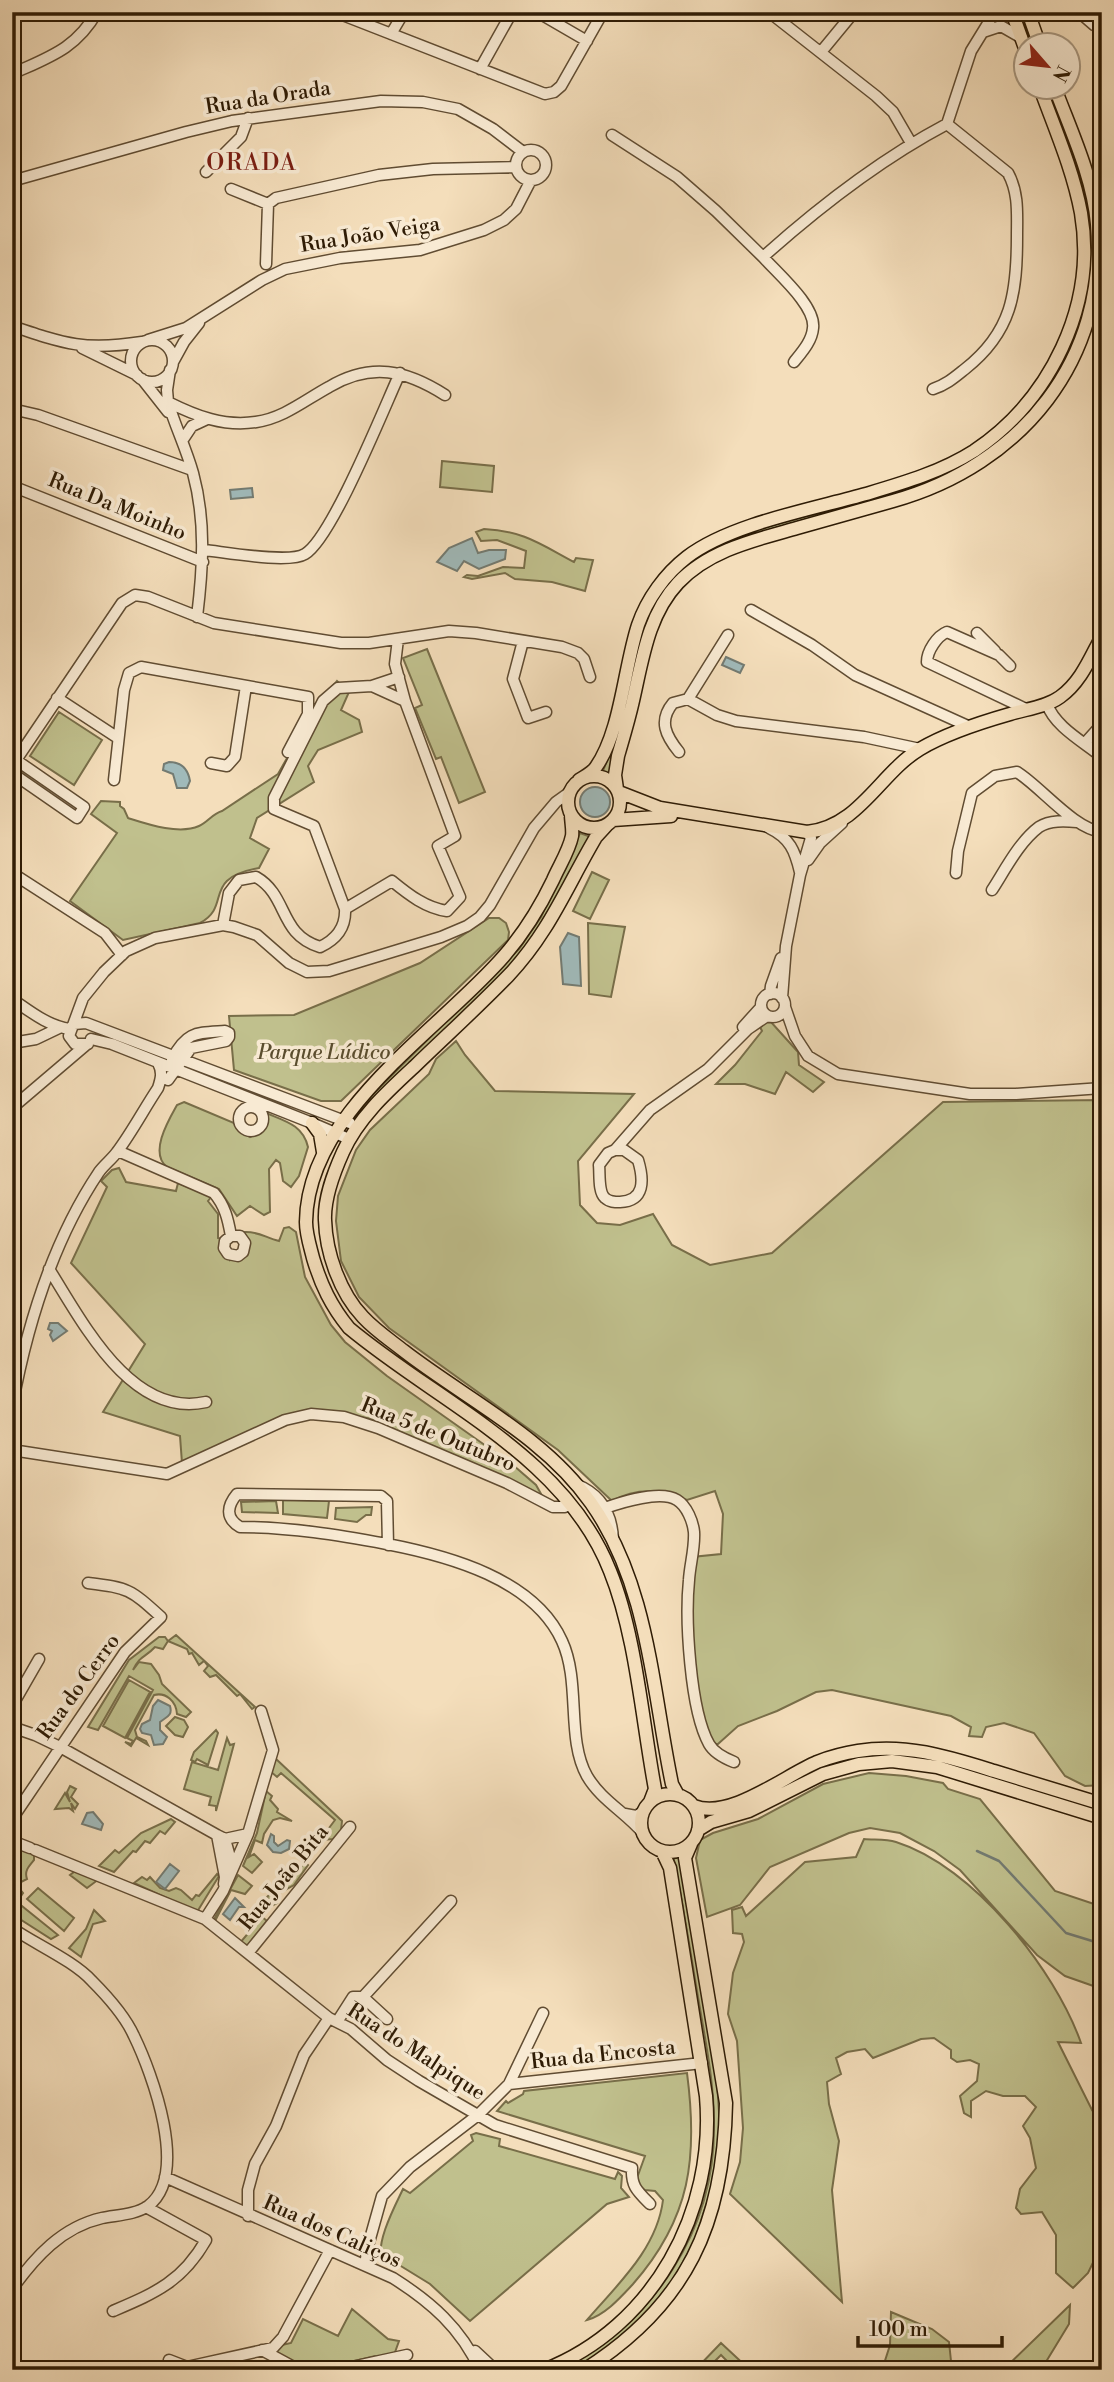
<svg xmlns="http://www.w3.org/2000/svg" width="1114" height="2382" viewBox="0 0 1114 2382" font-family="'Libre Bodoni',serif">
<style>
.green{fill:#c0c08d;stroke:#786e49;stroke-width:2}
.water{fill:#a0baba;stroke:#737b72;stroke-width:2}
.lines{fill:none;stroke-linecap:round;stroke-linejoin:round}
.stream{stroke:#737b72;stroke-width:2.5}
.minor-casing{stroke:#604c32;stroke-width:13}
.major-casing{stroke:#2f1c05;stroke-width:15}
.minor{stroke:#f8ead3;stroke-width:10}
.major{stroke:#f4debb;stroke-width:12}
.labels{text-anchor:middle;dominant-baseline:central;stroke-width:7;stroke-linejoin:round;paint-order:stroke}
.street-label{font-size:21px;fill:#2f1c05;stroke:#f8ead3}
.park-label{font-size:21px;font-style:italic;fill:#5a4d2e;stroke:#f8ead3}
.neighbourhood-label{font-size:23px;letter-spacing:2px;fill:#7a1f14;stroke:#f8ead3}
</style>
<rect width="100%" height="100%" fill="#f4debb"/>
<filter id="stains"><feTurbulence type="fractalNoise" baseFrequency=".00286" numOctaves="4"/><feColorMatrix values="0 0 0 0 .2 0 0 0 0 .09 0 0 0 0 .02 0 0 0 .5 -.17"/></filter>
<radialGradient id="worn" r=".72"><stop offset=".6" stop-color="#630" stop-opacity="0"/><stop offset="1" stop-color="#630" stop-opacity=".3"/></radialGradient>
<path class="green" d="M1046,88H1050L1077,160L1087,196L1092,223V285L1077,339L1043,400L994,450L932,482L899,494L754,536L667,589L610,776L602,773C629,712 625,630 670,579C710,535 779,524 834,509C877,496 923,485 964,464C1045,421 1102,315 1090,224C1087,204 1080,186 1074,168C1064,141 1055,114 1046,88Z
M442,461L494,466L492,492L440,487Z
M484,529C524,531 540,544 574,562L576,558L593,560L585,591L552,582L515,579L505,573L472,579L464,577L467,575L478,576L503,567L524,568L526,551L497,540L481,541L476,532Z
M427,649L485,792L459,803L441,757L436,759L415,708L422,705L403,658Z
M337,681L349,692L341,710L359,720L362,732L318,750L308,766L314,782L257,818L250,838L269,849L259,868C200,879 233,905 200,923L123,940L70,901L117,833L91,814L101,801L120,802V806L124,809L128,818C147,824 179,835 199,826C208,822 212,814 222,811L278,774L317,705Z
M59,712L102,740L74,785L30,756Z
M580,833L591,837L546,919L516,961L363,1113L353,1119L366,1101L519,949L541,917Z
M592,872L609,880L590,919L573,911Z
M489,918H499L506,923L509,932L508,940L341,1101H321L234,1070L229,1016L294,1015L420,963Z
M588,923L625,927L611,997L589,994Z
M763,1022H771L798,1052L799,1065L824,1082L813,1092L786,1072L775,1094L745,1084H716L735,1065L762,1031L759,1025Z
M456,1041L465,1055L495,1091L634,1094L578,1161L580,1205L597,1223L620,1225L653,1214L672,1245L710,1265L772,1253L943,1102L1102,1100V1785L1085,1786L1065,1776L1034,1733L1004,1723L986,1727L982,1737L969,1736L971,1727L951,1716L832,1690L816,1692L777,1711L738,1726L718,1744H709L692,1679V1557L721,1554L723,1514L715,1491L687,1500C662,1489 637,1487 612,1501L558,1450L389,1328L359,1297L341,1261L336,1221L338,1196L356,1150L370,1130L429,1074L436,1059Z
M184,1102L234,1123L240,1131L250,1137L263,1130L266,1113C285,1121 303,1125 308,1147L299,1176L291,1187L283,1181L280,1163L276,1160L269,1169L270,1212L264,1215L250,1206L237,1216L219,1189L167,1167C149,1153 168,1121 177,1105Z
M119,1168L126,1182L176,1191L178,1183L212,1196L208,1201L218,1214V1238L222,1239L230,1260L248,1243L244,1232C258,1231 266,1238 279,1241L284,1228L289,1227L296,1232L305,1277L331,1325L345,1342L387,1376L513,1465L536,1485L545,1501L372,1419L319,1410L182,1463L180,1436L103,1412L145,1344L71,1263L107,1187L101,1181L112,1170Z
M283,1500L329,1501L327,1518L283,1514Z
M276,1501L278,1513L242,1512L241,1502Z
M372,1507L371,1515H366L357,1522L335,1519L336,1508Z
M176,1635L255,1707L252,1709L240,1694L237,1696L216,1675L210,1677L204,1671L208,1666L204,1661L199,1665L192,1653L189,1654L187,1649L168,1641L163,1649L155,1647C145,1658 140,1655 133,1670L139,1662L151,1664L159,1675L162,1684L191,1712L186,1717L177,1714C176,1701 166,1692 154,1695L135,1730L137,1737L146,1741L148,1745L136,1738L131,1746L125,1742L131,1744L133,1741L127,1738L153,1690L129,1676L98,1730L88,1727L129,1660L159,1637H165L168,1641Z
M129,1680L150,1692L125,1738L103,1726Z
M175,1717L184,1720L188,1727L183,1737L175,1735L166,1726Z
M216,1730L218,1733L208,1765L197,1759L195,1762L191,1760L194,1752Z
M227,1738L230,1745L234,1744L216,1811V1806L209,1805L211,1797L184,1789L192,1762L218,1770Z
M275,1758L342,1821L341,1830L333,1839L320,1840L335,1820L281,1773L277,1777L270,1771Z
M869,1773L906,1776L943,1783L948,1789L980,1799L1055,1891L1094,1904L1102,1888V1989L1065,1976L1037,1955L960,1870L934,1851L900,1833L870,1828L849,1833L770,1867L740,1905L707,1917L696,1858L700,1840L713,1833L758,1819L823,1784Z
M70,1786L76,1789L71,1797L78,1804L75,1809L71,1803L73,1811L69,1808L55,1809L65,1793L70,1802L67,1792Z
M266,1791L272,1796L270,1800L278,1809L277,1812L292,1821L280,1818L273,1820L264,1834L262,1843L255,1840L249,1857L254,1854L262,1862L252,1873L243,1866L257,1833Z
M171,1819L175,1822L165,1834L160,1831L150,1843L145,1841L136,1852L133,1851L114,1872L99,1866L115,1850L119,1853L141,1833Z
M864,1839C874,1840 886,1839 896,1842C973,1866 1055,1969 1081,2043L1058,2042L1092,2110L1100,2103L1102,2104V2244L1088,2273L1073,2288L1056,2273V2235L1042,2212L1021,2214L1016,2208L1020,2189L1036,2168L1030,2138L1023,2126L1036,2107L1025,2096H1003L986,2091L971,2101V2117L964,2113L960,2096L977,2081L979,2064L970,2060L957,2062L951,2058V2050L934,2038L921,2039L873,2058L865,2049L847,2052L836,2058L841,2074L827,2082L829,2104L839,2141L832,2190L842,2302L730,2194L740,2162L743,2128L737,2041L728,2014L733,1973L744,1942L742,1934L733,1933L732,1910L742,1907L746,1916L805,1862L856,1857Z
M19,1846L34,1852V1860C29,1866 24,1871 27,1879L21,1882L19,1888L23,1893L17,1902L58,1935L51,1939L12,1914V1869Z
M673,1856H680L717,2082L720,2127L714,2181L694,2242L668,2289L633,2328L594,2357L574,2370H560C654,2324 716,2228 714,2123C714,2081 705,2039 698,1997C690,1950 683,1903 673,1856Z
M305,1862L308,1865L294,1885L278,1894L275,1899L277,1903L268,1908L264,1913L258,1911L270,1901L267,1897L278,1886L282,1887L289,1883Z
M78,1869L99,1879L87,1888L70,1875Z
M217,1874L219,1876L197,1912L134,1883L142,1877L147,1880L150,1877L160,1888L169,1891L176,1888L181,1890L192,1900L196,1895L199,1896Z
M238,1875L252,1886L245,1894L231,1890L214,1923H212Z
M38,1888L74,1918L64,1931L27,1899Z
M94,1910L105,1921L93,1924L81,1957L69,1948L86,1929Z
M262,1917L267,1921L248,1945L239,1944Z
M687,2073C698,2157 691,2218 633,2284C620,2298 605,2315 587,2320C617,2285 657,2249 663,2200L655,2191L645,2190L639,2186L637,2178L645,2156L497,2111L506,2101L508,2103L523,2094L524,2091Z
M476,2133L500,2139L499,2146L615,2179L618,2172L622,2176L621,2188L629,2197L607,2204L470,2321L430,2284L391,2260L388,2264L382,2261C375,2243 395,2206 403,2189L410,2193L473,2141L471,2135Z
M1070,2305L1069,2324L1041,2370H1003Z
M352,2309L388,2339L399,2341L394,2355L379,2359L375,2356L316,2370L298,2362L293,2364L276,2352L282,2345L291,2343L303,2319L338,2336Z
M891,2312L932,2329L949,2342L951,2361L963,2370H882L890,2345Z
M721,2343L750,2370H730L728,2368L731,2365L721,2355L706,2370H695Z"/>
<path class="water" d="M252,488L253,497L231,499L230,490Z
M472,538L478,553L489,550H506L505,559L479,569L464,561L457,571L437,562L449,548Z
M726,657L744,665L740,673L722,665Z
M169,762C182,762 188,769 190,781L187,788H177L173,774L163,770L164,764Z
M580 802a15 15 0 1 1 30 0a15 15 0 1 1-30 0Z
M568,933L579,937L581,986L563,984L560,947Z
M50,1323H58L67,1331L53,1341L50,1335L52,1331L48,1329Z
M158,1700L170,1706C173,1716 166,1717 160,1722V1730L167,1737L163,1744L154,1745L151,1735L142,1733L140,1729L142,1724L150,1720L153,1706Z
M93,1812L103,1824L101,1830L82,1824L87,1813Z
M271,1834L274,1836V1842L278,1846L287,1840L290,1841L289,1849L281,1853L273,1852L267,1845Z
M170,1864L179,1871L165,1889L156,1882Z
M235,1898L244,1907H239L230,1920L223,1914Z"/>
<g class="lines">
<path class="stream" d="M977,1851L999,1861L1066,1933L1102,1944"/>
<defs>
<path id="minor" d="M335,12L545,94L554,92L561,86L603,12
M537,12L587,41
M769,12L876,96L893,112L911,143
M1079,12L1094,25L1102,29
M983,32L1001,26L1022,38
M391,34L404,12
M821,52L854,12
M480,69L512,12
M12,74C49,57 76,49 97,12
M612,135L677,177L716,211L763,257C820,206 879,160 947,124L971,51L995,12
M516 165a15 15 0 1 1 30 0a15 15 0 1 1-30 0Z
M206,172L241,137L248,118
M12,181L186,132L232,121L381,101L423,102L458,109L493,129L523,152
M231,189L268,204
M763,257C777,273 816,306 813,328C812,341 802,352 794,362
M266,264L268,204L276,198L379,175L433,169L516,167
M12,326C65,344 85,351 142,342
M148,340L186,328L262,280L285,269L340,258L420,250L484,230L504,220L516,209L531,180
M131 361a21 21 0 1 1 42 0a21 21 0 1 1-42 0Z
M82,348L137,375
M173,362L184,342L199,323
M170,370L167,390L168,402C175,426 186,448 193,473C206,521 203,568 197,617
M142,379L168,412
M933,389C946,385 955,377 965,369C1012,332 1017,293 1017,236C1017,214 1019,193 1008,173L947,124
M168,402C196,416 224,427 256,422C284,418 305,400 329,387C371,362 406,370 445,395
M12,409L38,415L192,470
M182,441L192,426L207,419
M12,486L203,562
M204,550C224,552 289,564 305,554C332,538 384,408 400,373
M751,610L812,645L855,675L970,727
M977,633L995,651
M728,635L688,699L717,715L736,721L864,737L920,749
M523,641L513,679L528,718L546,712
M1010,666L999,655L947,632C937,636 927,651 927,662L1026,709
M372,686L399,677
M57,698L118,738
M1047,704C1055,727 1084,742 1102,757
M1085,743L1102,724
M679,752C666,736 658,721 673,703L688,699
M211,763L227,766L235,757L246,686
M12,766L122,603L135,595L148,597L214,623L341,643H369L449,631L476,633L562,647L578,653L584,659L590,677
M12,773L77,818L84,807L16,760
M114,780L124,690L129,673L141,667L308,697V714L288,752
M769,828C790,838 795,851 800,872
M808,860L820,843L842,823
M12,873L105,933L122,955
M956,873L958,851L972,793L995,776L1017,772C1042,788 1074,829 1102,832
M992,890C1005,870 1019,842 1039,827C1050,820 1065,821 1077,822
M345,909L392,881C409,895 426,908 447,911L460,897L438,846L455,836L405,701L395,664L398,639
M223,925L229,893L239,880L256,877C289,896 278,934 320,947C337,939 346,927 345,909L314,826L274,809V798L323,701L338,688L372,686L405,701
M761 1005a12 12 0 1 1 24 0a12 12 0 1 1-24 0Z
M770,994L771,986L781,958
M782,998L786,946L800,875L811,838L807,832
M12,999C31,1012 48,1026 70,1029
M785,1007L795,1036L808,1056L838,1074L970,1094H1016L1102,1088
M74,1024L86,1023L350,1123
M743,1027L761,1007
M91,1039L112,1044L312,1123L349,1139
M12,1043L36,1039L59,1028
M88,1044H75L69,1036L83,998L104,972L126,951L155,938L223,925L234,927L257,935L289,963L307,972L329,971L441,937L467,926L480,917L490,905L534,828L556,802L570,792
M168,1080L191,1048L226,1041L229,1037V1033L225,1031C196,1033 187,1031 172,1059
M239 1119a12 12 0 1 1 24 0a12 12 0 1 1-24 0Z
M12,1108L86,1045
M615,1150L650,1110L708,1069L748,1029L767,1016
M615,1150H624L638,1160C644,1180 645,1201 620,1202C615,1202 609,1202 605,1198C598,1192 600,1174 599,1165L608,1153Z
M118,1151L214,1193C225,1206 228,1219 231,1236L225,1241L224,1248L228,1254L238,1256L243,1252L245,1243L240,1236H231
M49,1269C82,1321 131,1419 206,1402
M12,1407C27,1325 52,1242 99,1172C104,1165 112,1159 117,1152C132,1132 144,1109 158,1088C161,1079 163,1072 158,1063
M12,1450L167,1474L285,1420L311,1414L344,1417L378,1428L507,1483L553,1507H565
M575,1484C601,1494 612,1514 613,1540
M605,1508C622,1502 661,1490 677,1500C687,1506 693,1522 694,1532C695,1548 690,1564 689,1580C685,1619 690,1710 709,1744C714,1753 724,1758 734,1762
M388,1545L387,1501L381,1496L237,1494C227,1506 225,1518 240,1527C290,1527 338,1535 387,1544C449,1556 534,1579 562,1641C581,1682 566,1739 587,1776C601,1800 625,1812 643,1833
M12,1706L39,1659
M12,1727L35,1735L60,1747L217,1835L225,1839L248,1834
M625,1814L636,1816L643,1812
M12,1819L125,1652L161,1617C130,1589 129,1588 88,1583
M217,1835L225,1877L224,1884
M225,1839L233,1868
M12,1841L30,1848
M35,1850L205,1919L329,2018L351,2029L387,2060L419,2081L495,2125L632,2168C631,2186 637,2191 650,2204
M205,1919L223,1891L248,1834L273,1750L261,1711
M12,1928C35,1944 74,1961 92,1981C107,1996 125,2016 134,2036C152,2073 190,2175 148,2206C135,2215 116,2215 102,2218C62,2227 35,2257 12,2289
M248,1953L350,1827
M363,1997L451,1901
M337,2022L353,1997H363L387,2019
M509,2084L702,2063
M165,2177L393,2278C431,2302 461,2328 480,2370
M248,2216V2190L255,2164L276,2126L304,2055L329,2018
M365,2265L368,2246L382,2196L410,2167L478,2115L509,2084L543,2013
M113,2311C155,2293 182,2282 206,2240L146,2207
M262,2350L299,2370
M475,2351L491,2366L501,2370
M169,2360L187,2367L273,2348L283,2337L330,2250
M338,2370L407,2355"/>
<path id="major" d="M1012,12L1026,51
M1028,12L1040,46
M568 802a26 26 0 1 1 52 0a26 26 0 1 1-52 0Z
M579,780C585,776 592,773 596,767C621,731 624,668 638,625C647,599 665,574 687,557C730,524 813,509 866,494C903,483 941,472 974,451C1050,400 1097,306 1081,213C1073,170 1055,129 1040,88
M617,789L615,775L618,756C623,739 628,722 632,705C642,663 647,616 678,583C709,550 755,540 797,528C829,519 861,510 893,501C1022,465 1108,359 1097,224C1093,177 1071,131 1055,88
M619,792L660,808L807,832C859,827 880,773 920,749C945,734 982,722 1010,714C1026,709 1046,707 1060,697C1081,682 1090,658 1102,636
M571,815C571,821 573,830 572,836C569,851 559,866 553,880C540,907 524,933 504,956C439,1031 307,1112 306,1222C306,1234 310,1246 313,1258C321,1285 331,1306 349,1328C439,1403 565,1456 610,1571C636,1635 642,1720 655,1789L650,1802
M613,820L671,816
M607,825L596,837C567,886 549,933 508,976C478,1007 446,1036 415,1066C388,1091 358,1118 343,1152C334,1172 324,1197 325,1220C326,1253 340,1293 363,1317C375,1330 390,1340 404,1351C466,1399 545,1437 591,1503C649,1585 652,1689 672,1784L678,1795
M312,1123L320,1134L323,1152
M641 1823a29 29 0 1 1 58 0a29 29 0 1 1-58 0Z
M694,1806C730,1820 784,1776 817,1762C830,1757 845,1753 858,1751C906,1743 949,1757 994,1771C1030,1782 1066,1793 1102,1804
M698,1830L711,1822L749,1811L823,1774L859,1764L892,1761L937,1767L1102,1818
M544,2370C654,2327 716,2211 706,2096L670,1868L662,1851
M584,2370C687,2305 724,2223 726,2103L685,1858L691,1844"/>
</defs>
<use href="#minor" class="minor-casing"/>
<use href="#major" class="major-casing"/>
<use href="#minor" class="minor"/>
<use href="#major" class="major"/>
</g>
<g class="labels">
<g class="street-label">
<text transform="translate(268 98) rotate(-9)">Rua da Orada</text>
<text transform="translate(370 235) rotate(-9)">Rua João Veiga</text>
<text transform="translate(117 507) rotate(22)">Rua Da Moinho</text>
<text transform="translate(438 1435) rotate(22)">Rua 5 de Outubro</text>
<text transform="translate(79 1687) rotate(-54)">Rua do Cerro</text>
<text transform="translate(284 1878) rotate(-51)">Rua João Bita</text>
<text transform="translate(416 2052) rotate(33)">Rua do Malpique</text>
<text transform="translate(603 2055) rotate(-6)">Rua da Encosta</text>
<text transform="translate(332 2232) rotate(24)">Rua dos Caliços</text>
</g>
<g class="park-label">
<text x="324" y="1053">Parque Lúdico</text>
</g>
<g class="neighbourhood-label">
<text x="252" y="163">ORADA</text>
</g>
</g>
<rect width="1114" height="2382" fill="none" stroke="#f4debb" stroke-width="42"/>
<rect x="14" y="14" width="1086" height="2354" fill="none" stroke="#2f1c05" stroke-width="3.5"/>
<rect x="21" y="21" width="1072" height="2340" fill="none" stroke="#2f1c05" stroke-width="2"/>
<g transform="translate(1047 66) rotate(118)"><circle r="33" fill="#f8ead3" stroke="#a89881" stroke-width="2"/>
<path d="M0-5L12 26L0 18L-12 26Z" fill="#8f2418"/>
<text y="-10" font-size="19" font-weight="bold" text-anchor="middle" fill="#2f1c05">N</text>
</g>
<path d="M858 2336v10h144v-10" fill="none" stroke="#2f1c05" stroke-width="3.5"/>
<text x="869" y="2336" font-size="21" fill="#2f1c05" stroke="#f8ead3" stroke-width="5" paint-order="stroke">100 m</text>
<rect width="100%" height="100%" filter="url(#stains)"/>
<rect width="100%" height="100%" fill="url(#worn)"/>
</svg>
